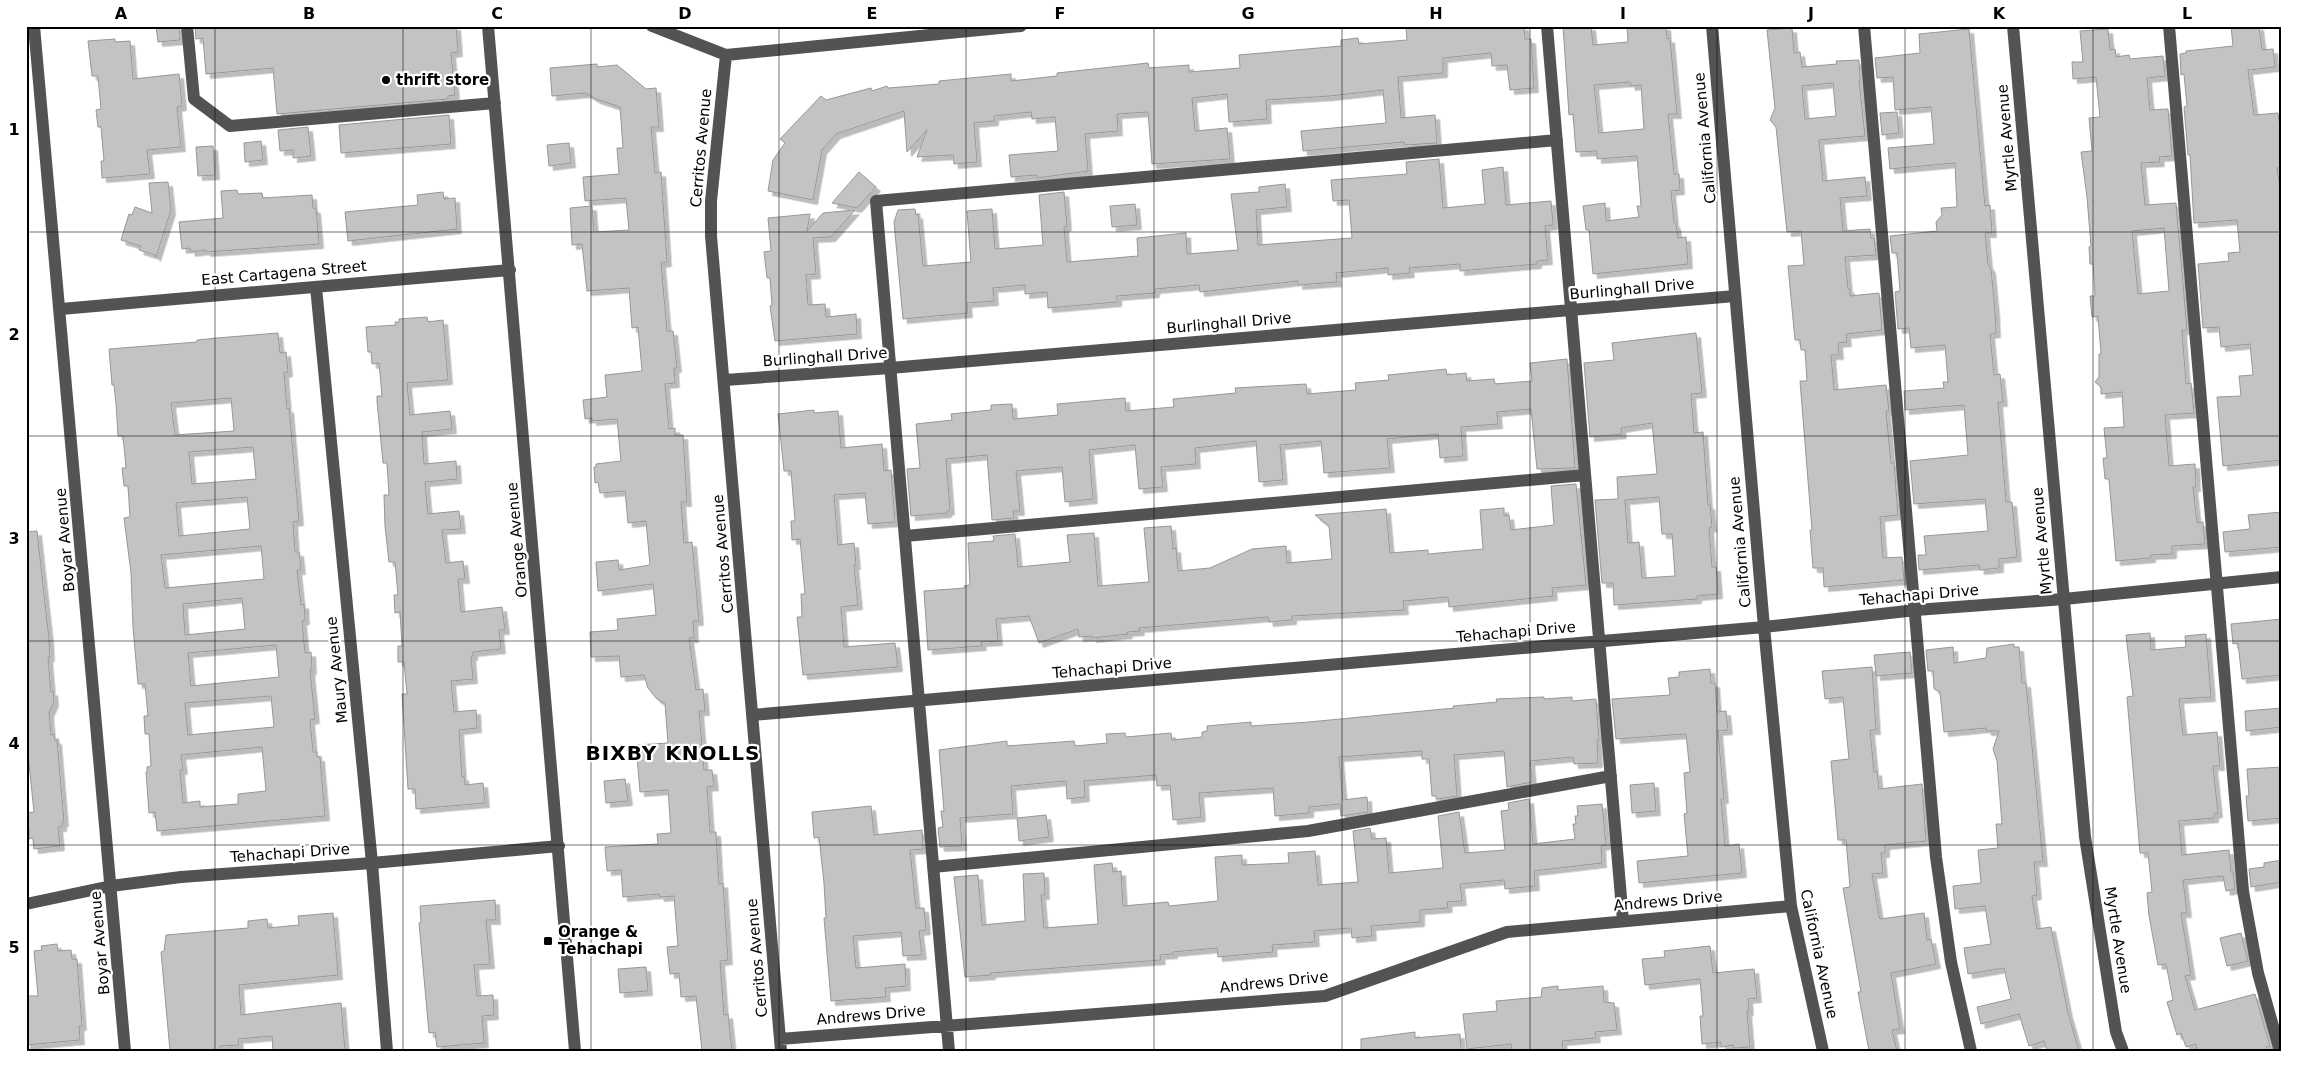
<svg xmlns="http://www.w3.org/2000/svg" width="2308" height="1077" viewBox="0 0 2308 1077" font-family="'DejaVu Sans',sans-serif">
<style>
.building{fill:#c3c3c3;stroke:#979797;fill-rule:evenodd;filter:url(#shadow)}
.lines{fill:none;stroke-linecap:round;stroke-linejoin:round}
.minor{stroke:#535353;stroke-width:12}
.grid{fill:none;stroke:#000;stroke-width:1;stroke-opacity:0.55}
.poi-dot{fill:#000;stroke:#fff;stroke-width:2}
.labels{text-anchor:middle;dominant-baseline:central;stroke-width:4.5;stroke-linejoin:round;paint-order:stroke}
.poi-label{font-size:15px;font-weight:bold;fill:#000;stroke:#fff;text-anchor:start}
.street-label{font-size:15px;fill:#000;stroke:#fff}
.district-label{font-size:20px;font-weight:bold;letter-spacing:1px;fill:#000;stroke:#fff}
.neatline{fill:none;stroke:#000;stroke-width:2}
.grid-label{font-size:16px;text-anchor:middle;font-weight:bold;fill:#000}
</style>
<defs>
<filter id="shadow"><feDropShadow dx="4.5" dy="4.5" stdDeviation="0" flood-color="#0004"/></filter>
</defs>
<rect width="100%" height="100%" fill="#fff"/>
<path class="building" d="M156,26H179L180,40L158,42Z
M195,26H456L458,52L451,53L455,95L448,96V99L277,114L273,68L206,74L203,38L196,39Z
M1406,26H1524L1525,39H1531L1534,88L1510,90L1507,65L1492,66L1491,53L1443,58V73L1398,77L1401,118L1435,115L1437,143L1405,145L1404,142L1303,151L1301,131L1386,123L1383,90L1330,96L1266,100L1267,119L1229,122L1227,94L1192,98L1195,131L1227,128L1230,159L1152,164L1148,112L1117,114L1118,131L1085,134L1088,171L1037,178V175L1011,177L1009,155L1058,151L1055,117L1032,119L1031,112L994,116V121L974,123L977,162L954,164L953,155L917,157L927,130L907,152L904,111L836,134L822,150L813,200L768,191L773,160L785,143L780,139L821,96L826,100L871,88L872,91L887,86L888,88L939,84V81L1011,74V81L1057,76V73L1148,63L1149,68L1189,65V72L1240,68L1239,55L1341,46V40L1358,38L1359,44L1407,40Z
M1563,26H1591L1593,45L1628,42L1627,26H1666L1667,39L1670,38L1677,114H1668L1674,174H1679L1680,190L1671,191L1674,222L1676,225L1678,238L1686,237L1688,264L1593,274L1589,230H1586L1583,206L1605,203L1606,221L1639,217L1637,206H1641L1637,156L1597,159V151L1576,152L1573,114L1569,115ZM1630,82L1631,86L1641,85L1644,129L1599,133L1594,85Z
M2231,26H2259L2262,50L2273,49L2275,67L2248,70L2254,115L2278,113L2282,140V167L2277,168L2282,199V460L2223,466L2217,397L2241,396L2239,376L2253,375L2250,344L2221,347L2219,327L2203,328L2198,264L2229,261L2228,253L2240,252L2237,220L2194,223L2190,155H2188L2184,107L2187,106L2184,74L2181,75L2180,54L2186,53V51L2233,46Z
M1792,28L1794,53L1800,52L1802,67L1837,64L1836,61L1859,60L1860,80H1859L1865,136L1819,140L1823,181L1865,177L1867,196L1840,198L1843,231L1870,229L1871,238H1874L1876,255L1845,257L1848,289H1850V296L1879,293L1882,330L1846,334L1847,342L1838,343L1839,355H1831L1834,390L1886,385L1889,411H1886L1891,463H1894L1898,515L1880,517L1883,558L1902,557L1904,580L1824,587L1823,568H1813L1810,530H1812L1800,381H1807L1805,350H1801L1800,340H1795L1788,266L1804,265L1801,231L1787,232L1776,127L1770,120L1775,108L1767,30ZM1833,83L1836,116L1805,119L1802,86Z
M1969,29L1985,206L1990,205L1992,233H1985L1988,264L1991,269L1995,311L1996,333L1990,334L1994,375L2000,374L2003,402H1998L2006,502H2012L2017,557L1999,559V568L1980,570L1979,565L1919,570L1918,555H1926L1924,536L1988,531L1985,499L1914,504L1910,461L1968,455L1964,405L1905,410L1904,391L1944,388L1943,382H1948L1945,345L1911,348L1909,328L1898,329L1895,292L1900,291L1897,253H1892L1890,236L1937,231L1936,222L1942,215L1941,208L1957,207L1955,163L1890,169L1888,148L1934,144L1931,107L1895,110L1893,77L1877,78L1875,58L1920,53L1919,34Z
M2108,29L2110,50L2115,49L2116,57L2129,55L2130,59L2163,56L2165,76L2147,78L2150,110L2168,109L2172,156L2159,157L2160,162L2141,163L2145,205L2176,203L2187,330H2182L2186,384L2191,383L2194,413L2165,415L2169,466L2195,464L2196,487H2193L2197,523L2203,522L2205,544L2172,546V554L2151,555V558L2116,561L2109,479H2105L2103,458H2107L2104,428L2124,427L2122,392L2101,394V387L2095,382L2099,377V354H2101L2098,316L2092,317L2090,296H2095L2093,264H2090L2089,247L2091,246L2087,197L2081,152L2092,151L2089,118L2100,117L2096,77L2073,79L2072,62H2083L2080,31ZM2164,228L2169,291L2138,294L2132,231Z
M115,39V42L130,41L133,79L179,74L182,106L177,107L181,147L147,150L150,174L102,178L101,161H104L101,127H98L96,110L101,109L98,76H92L88,41Z
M597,64V67L617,65L646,89L656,88L659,127H651L655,173L661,172L667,262L661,263L667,331H673L677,368H674L675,383L665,384L669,429L675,428V435H683L687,502H681L684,543L692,542L699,621H693L694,638H689L696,690L703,689L705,711H699L704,770H712L714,786L707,787L710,832H716L719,884L723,883L728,960L720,961L724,1015L728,1014L732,1051H702L696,996L681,997L679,973L670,974L667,947L678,946L674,896L660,897L659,894L623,897L621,870L607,871L605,847L658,844L657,834L671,833L668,790L640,792L636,745L668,743L665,704L656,698L648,688L644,675L621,677L619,656L591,657L590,632L618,630L617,619L656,615L653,584L598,591L596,562L618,560L619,570L650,565L646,521L628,523L625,491L600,493L598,482L595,483L594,467H596V464L621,461L617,419L592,421V418L585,419L583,400L607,397L605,375L642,371L638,327L632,328L629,288L587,291L582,244L572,245L570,208L592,206L594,232L629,230L626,198L585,201L583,177L619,174L617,148H623L620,107L596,99L586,93L552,96L550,68Z
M1897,112L1899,133L1882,135L1880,113Z
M449,115L451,144L341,153L339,125Z
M308,127L311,156L293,158V150L280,151L278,130Z
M261,141L263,160L245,162L244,143Z
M569,143L571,163L549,166L547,145Z
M213,146L215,175L198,176L196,147Z
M1439,159L1443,208L1485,204L1482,170L1503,167L1506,205L1551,201L1553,225L1545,226L1548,260L1537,261V264L1460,271V264L1409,268L1410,273L1388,275V268L1336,273L1337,282L1298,285V281L1200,292L1199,285L1155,289V293L1117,296V302L1048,308L1047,292L1025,294V285L993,288L994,301L967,303L968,313L903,319L894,222L898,210L915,209L916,215L918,214L923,266L971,262L967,211L992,209L995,249L1043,245L1039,195L1064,192L1067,226L1064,227L1067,262L1138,256L1137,238L1186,233L1187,254L1238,250L1231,194L1259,192V187L1285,184L1287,207L1256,210L1258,245L1352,238L1349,200L1333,201L1331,180L1407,174L1406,162Z
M859,172L876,187L857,208L832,203Z
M168,182L171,210L156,257L155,255L139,250L141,246L121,240L129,214L132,215L135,207L152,213L149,183Z
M237,190L238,194L262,193L263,198L312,195L313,208L316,209L319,244L206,252V250L191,252L190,248L182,249L179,222L223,218L221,191Z
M443,192L444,199L455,198L457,229L348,241L345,212L418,205L417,195Z
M1135,204L1137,225L1112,227L1110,206Z
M855,210L831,237L813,238L816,274L806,275L808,305L825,304L826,317L856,314L857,334L775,341L770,306L772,305L770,278H767L764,252L771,251L768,218L810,214L807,231L823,213Z
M427,317L428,322L443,320L448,380L407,383L410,415L450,411L452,429L422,432L424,464L456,461L457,479L425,482L428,514L459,511L461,529L442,530L446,563L463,561L465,579H458L461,612L502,607L505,630H499L501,649L473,652V656H471L473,679L451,681L454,712L476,710L477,728L459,730L462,777L464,776L465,785L483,783L485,803L416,809L415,789H408L402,694H407L404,662H398V646H402L400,612L395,613L394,595H398L395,562H389L385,526L384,495H389L387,463H383L377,401V396H382L379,363L372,364L371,352H368L366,327L396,325L395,322H399V319Z
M278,333L280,353L286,352L288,372L284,373L287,409L289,408L299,521L293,522L295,552H299L301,570H297L301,605L304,604L305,620L302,621L305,653L311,652L312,670H310L315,719L310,720L313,752H317V757H320L325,816L157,831L155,812L149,813L146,772H147V767L151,766L149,734H145L144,716H148L145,684H138L133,627L131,573L124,518L130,517L128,486H124L122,468H126L123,436H118L116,404L114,385H112L109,349L197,342V340L217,338ZM231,398L234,431L175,435L171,403ZM253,447L256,479L192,484L189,452ZM247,497L250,529L179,536L176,503ZM261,546L264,579L165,588L161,555ZM242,598L245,629L185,635L183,604ZM276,645L279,677L191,686L188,653ZM271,696L274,727L188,735L185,703ZM262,747L266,791L238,794V804L200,807V801L183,803L180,770H183L181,755Z
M1696,333L1702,393L1691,394L1694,433L1703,432L1708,505H1710L1712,527L1709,528L1712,567H1716L1718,594L1697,596V599L1614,605L1613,583H1602L1595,500L1618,499L1617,477L1657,474L1652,423L1621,428L1622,434L1590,437L1584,363L1614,360L1612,343ZM1659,497L1662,534H1672L1675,576L1642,578L1639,542L1628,543L1625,500Z
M1567,359L1575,468L1537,469L1531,409L1497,412L1498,424L1461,427L1463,456L1440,458L1438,434L1387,439L1390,468L1324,473L1321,441L1280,445L1283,480L1259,482L1256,441L1195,448L1196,464L1161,467L1163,487L1139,489L1135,445L1089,450L1093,499L1065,502L1062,467L1016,471L1020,511H1013L1014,518L992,520L987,455L946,459L950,510L947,511V513L911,516L907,469L920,468L916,424L952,420L951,414L991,410V405L1012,404L1013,419L1058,415L1057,404L1125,398L1126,411L1174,407L1173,399L1236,393L1235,388L1306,384L1307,394L1356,390L1355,383L1389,380L1388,375L1446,369L1447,375L1466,373L1467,381L1494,379L1495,384L1532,381L1530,363Z
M814,410V413L838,411L841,448L882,444L884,471L891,470L895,522L868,524L865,493L834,495L838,545L854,543L856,565H854L858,605L841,607L844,647L895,643L898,667L803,675L797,617H802L801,594H805L800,539L792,540L791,521H795L791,471H784L778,414Z
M1576,484L1586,585L1552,588L1553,596L1449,607L1448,597L1403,601L1404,610L1292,616V620L1269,622L1268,617L1139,628L1140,631L1127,632L1128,634L1092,638V636L1079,637L1078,629L1039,643L1029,616L996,619L998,641L981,642L982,646L928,650L924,591L965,588L964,586L970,585L968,543L994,541L993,536L1015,534L1018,567L1070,562L1067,535L1094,533L1098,586L1149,582L1144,528L1171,526L1173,549L1176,548L1178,571L1210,568L1252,549L1286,546L1287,563L1332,559L1329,526L1315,515L1386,509L1390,553L1428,550V554L1483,549L1480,510L1504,508V516L1509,515L1511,530L1554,525L1551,486Z
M2282,512V547L2225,552L2223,532L2250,529L2248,515Z
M37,531L49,639L50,657H48L51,692L53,691L54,702L49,713L51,735L54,734L55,740H57L64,822H62V827H58L60,846L34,849L33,838L29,839V829H26V813L34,812L28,754H26V532Z
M2282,619V675L2242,679L2238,643L2233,644L2231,624Z
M2150,633L2151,650L2186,647L2185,636L2206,634L2211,697L2179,699L2183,735L2217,732L2220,766H2213L2218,813L2214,814V818L2179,821L2182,855L2229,850L2231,872H2233L2235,889L2226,891L2223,876L2183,880L2187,913H2181L2191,975L2185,976L2195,1010L2255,994L2270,1046L2266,1047L2268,1051H2197L2196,1044L2186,1047L2181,1033L2177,1035L2167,1002L2173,1000L2166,964L2158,965L2149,916L2147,893L2152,892L2148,853H2140L2127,697L2133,696L2126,635Z
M2014,644V647H2019L2022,683H2026L2043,862H2034L2037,895L2032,896L2037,929L2051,927L2068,1013L2079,1051H2047L2044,1041L2029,1046L2019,1014L1981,1024L1977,1007L2011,999L2004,968L1968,974L1964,948L1991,944L1985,906L1955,909L1953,886L1981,883L1978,850L1998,848L1996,824H2002L1997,761L1993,749L1999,731H1987L1986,728L1944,732L1940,692L1934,689L1933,671H1928L1926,650L1953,647L1954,663L1986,658L1987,648Z
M1910,652L1912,673L1876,676L1874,655Z
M1872,667L1876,730H1870L1874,772L1877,771L1879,789L1922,784L1926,841L1885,845V853H1881L1883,873L1872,874L1879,916L1880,919L1924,913L1927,940L1931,939L1936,964L1891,973L1900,1029L1892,1030L1897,1051H1869L1858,992H1861L1843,888L1850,887L1846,840H1838L1831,761L1849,759L1843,697L1825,699L1822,671Z
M1710,669L1711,683H1715L1717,712L1726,711L1728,730L1718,731L1724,799H1721L1725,846L1739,844L1742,873L1639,883L1637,861L1688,856L1684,814L1687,813L1684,773L1690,772L1686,734L1616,739L1612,699L1670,695L1668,678L1679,677V672Z
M1544,697V699L1572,697V701L1596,699L1599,740H1597L1598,763L1574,764L1573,757L1530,761L1532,782L1507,787L1504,751L1454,755L1457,796L1437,799L1436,796H1432L1429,759H1422V751L1339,757L1343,800L1367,797L1368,812L1341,816L1340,804L1309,807V813L1275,816L1273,788L1199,793L1201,817L1173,820L1170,785L1157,786L1156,775L1084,781L1085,797L1067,799L1066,781L1011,786L1013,814L960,818L962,846L940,847L938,828L943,827L941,811H944L939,750L1007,741V746L1074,741L1075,746L1107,743L1106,734L1125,733L1126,737L1171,733L1172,740L1202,737V732L1207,731V726L1251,722V726L1309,722L1454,708L1453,706L1497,702L1496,699Z
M2282,708V727L2246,731L2245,711Z
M2282,767V818L2248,821L2246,796H2249L2247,769Z
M625,779L628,801L606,803L604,781Z
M1654,783L1656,811L1632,813L1630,785Z
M1529,799L1533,844L1575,839L1573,824H1576L1575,816H1578L1577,806L1602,804L1606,845L1601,846L1602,863L1534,871L1535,886L1505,889L1504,880L1460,884L1462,901L1447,902L1448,908L1420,910V922L1371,926L1372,936L1352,938L1351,928L1314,931L1315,942L1272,945L1273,952L1218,957L1217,948L1173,952V954L1160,955L1161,960L991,973V975L965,977L954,877L978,875L982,925L1025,921L1023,874L1044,873L1045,895H1041L1044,928L1098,924L1094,865L1112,863L1113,872L1121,871L1123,906L1168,902L1169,906L1218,901L1215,857L1242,855V865L1289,863L1288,853L1315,851L1318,885L1358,882L1353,831L1370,828L1372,839L1386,838L1389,873L1443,868L1438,816L1459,812L1465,853L1505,850L1501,811L1509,810L1508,803Z
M871,806L874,835L922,830L923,849L910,850L916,908H924L926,930L919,931L922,955L903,956L901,932L853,936L856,968L905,964L906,986L885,988L886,997L831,1001L824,918H826L824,883L819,837L814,838L812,812Z
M1046,815L1049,837L1019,841L1017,818Z
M2282,860V882L2251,887L2249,869L2264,867V863Z
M495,900L496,920H486L490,964L474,965L477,996L493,995L494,1015L482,1016L484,1043L437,1047L435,1032L429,1033L419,923L421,922L420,906Z
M333,913L338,975L239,985L241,1015L341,1003L345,1051H273L272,1036L238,1039L239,1045L220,1046V1051H170L161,952L164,951L166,935L248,928V921L267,919L268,928L299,925L298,916Z
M2241,933L2248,961L2227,966L2220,938Z
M57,944L58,951L71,950L72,959H77L82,1026H79L80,1040L26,1045V996H38L34,951L42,950L41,946Z
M1710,946L1713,973L1754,969L1757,998L1748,999L1749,1011H1747L1750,1047L1734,1048L1733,1045L1721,1047V1042L1702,1044L1700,1016H1703L1700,979L1645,985L1642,959L1665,957L1664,951Z
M646,967L648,991L620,993L618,969Z
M1558,986V990L1603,986L1604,1002L1614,1003L1617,1030L1595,1032L1596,1038L1562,1041L1563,1051H1512L1511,1044L1467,1049L1463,1014L1497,1011L1496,1001L1541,997L1542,988Z
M1415,1032V1038L1460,1034L1461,1051H1361V1039Z"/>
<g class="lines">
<path class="minor" d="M34,26L125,1051
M187,26L194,99L230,126L495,103
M488,26L575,1051
M652,26L726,55L1021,26
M1547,26L1623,921
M1712,26L1764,627L1791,906L1823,1051
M1864,26L1936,857L1951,962L1971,1051
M2013,26L2085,837L2116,1032L2123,1051
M2169,26L2243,891L2258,973L2280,1051
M726,55L711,201V236L781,1051
M316,287L372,863L387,1051
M61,309L510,270
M725,380L890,368L1735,296
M905,536L1585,475
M752,715L1764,627L1916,610L2064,599L2282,577
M933,867L1308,831L1611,776
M26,904L111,886L181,877L372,863L559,846
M780,1039L1325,996L1507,932L1791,906
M949,1051L876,201L1557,140"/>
</g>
<path class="grid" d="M215,26V1051M403,26V1051M591,26V1051M779,26V1051M966,26V1051M1154,26V1051M1342,26V1051M1530,26V1051M1717,26V1051M1905,26V1051M2093,26V1051M26,232H2282M26,436H2282M26,641H2282M26,845H2282"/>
<g class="poi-dot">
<circle cx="386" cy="80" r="5"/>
<rect x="543" y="936" width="10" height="10" rx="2.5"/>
</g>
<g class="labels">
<g class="poi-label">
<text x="396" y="80">thrift store</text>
<text x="558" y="932">Orange &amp;<tspan x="558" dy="17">Tehachapi</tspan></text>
</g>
<g class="street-label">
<text transform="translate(1705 138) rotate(-95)">California Avenue</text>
<text transform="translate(2007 138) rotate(-95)">Myrtle Avenue</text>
<text transform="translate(701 148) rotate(-85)">Cerritos Avenue</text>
<text transform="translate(284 273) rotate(-5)">East Cartagena Street</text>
<text transform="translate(1632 289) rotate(-5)">Burlinghall Drive</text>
<text transform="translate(1229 323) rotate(-5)">Burlinghall Drive</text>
<text transform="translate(825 357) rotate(-4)">Burlinghall Drive</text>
<text transform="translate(65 540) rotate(-95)">Boyar Avenue</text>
<text transform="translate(517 540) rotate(-95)">Orange Avenue</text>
<text transform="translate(2042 541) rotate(-95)">Myrtle Avenue</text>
<text transform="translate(1740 542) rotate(-95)">California Avenue</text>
<text transform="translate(723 554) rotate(-95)">Cerritos Avenue</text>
<text transform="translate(1919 595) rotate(-5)">Tehachapi Drive</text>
<text transform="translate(1516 632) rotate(-5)">Tehachapi Drive</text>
<text transform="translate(1112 668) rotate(-5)">Tehachapi Drive</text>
<text transform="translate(337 670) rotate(-96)">Maury Avenue</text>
<text transform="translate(290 853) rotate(-4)">Tehachapi Drive</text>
<text transform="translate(1668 901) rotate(-5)">Andrews Drive</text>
<text transform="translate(2118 940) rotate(81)">Myrtle Avenue</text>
<text transform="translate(100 943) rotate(-95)">Boyar Avenue</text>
<text transform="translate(1819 954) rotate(78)">California Avenue</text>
<text transform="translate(757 958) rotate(-95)">Cerritos Avenue</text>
<text transform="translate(1274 982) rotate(-6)">Andrews Drive</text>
<text transform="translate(871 1015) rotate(-5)">Andrews Drive</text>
</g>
<g class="district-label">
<text x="673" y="753">BIXBY KNOLLS</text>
</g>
</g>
<rect width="2308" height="1077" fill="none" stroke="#ffffff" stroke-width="55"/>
<rect x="28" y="28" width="2252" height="1022" class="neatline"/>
<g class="grid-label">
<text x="121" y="19">A</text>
<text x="309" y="19">B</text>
<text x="497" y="19">C</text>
<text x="685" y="19">D</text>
<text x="872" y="19">E</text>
<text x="1060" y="19">F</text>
<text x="1248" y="19">G</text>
<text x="1436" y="19">H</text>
<text x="1623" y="19">I</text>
<text x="1811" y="19">J</text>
<text x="1999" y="19">K</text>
<text x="2187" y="19">L</text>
<text x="14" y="135">1</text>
<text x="14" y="340">2</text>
<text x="14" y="544">3</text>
<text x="14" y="749">4</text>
<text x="14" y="953">5</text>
</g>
</svg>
